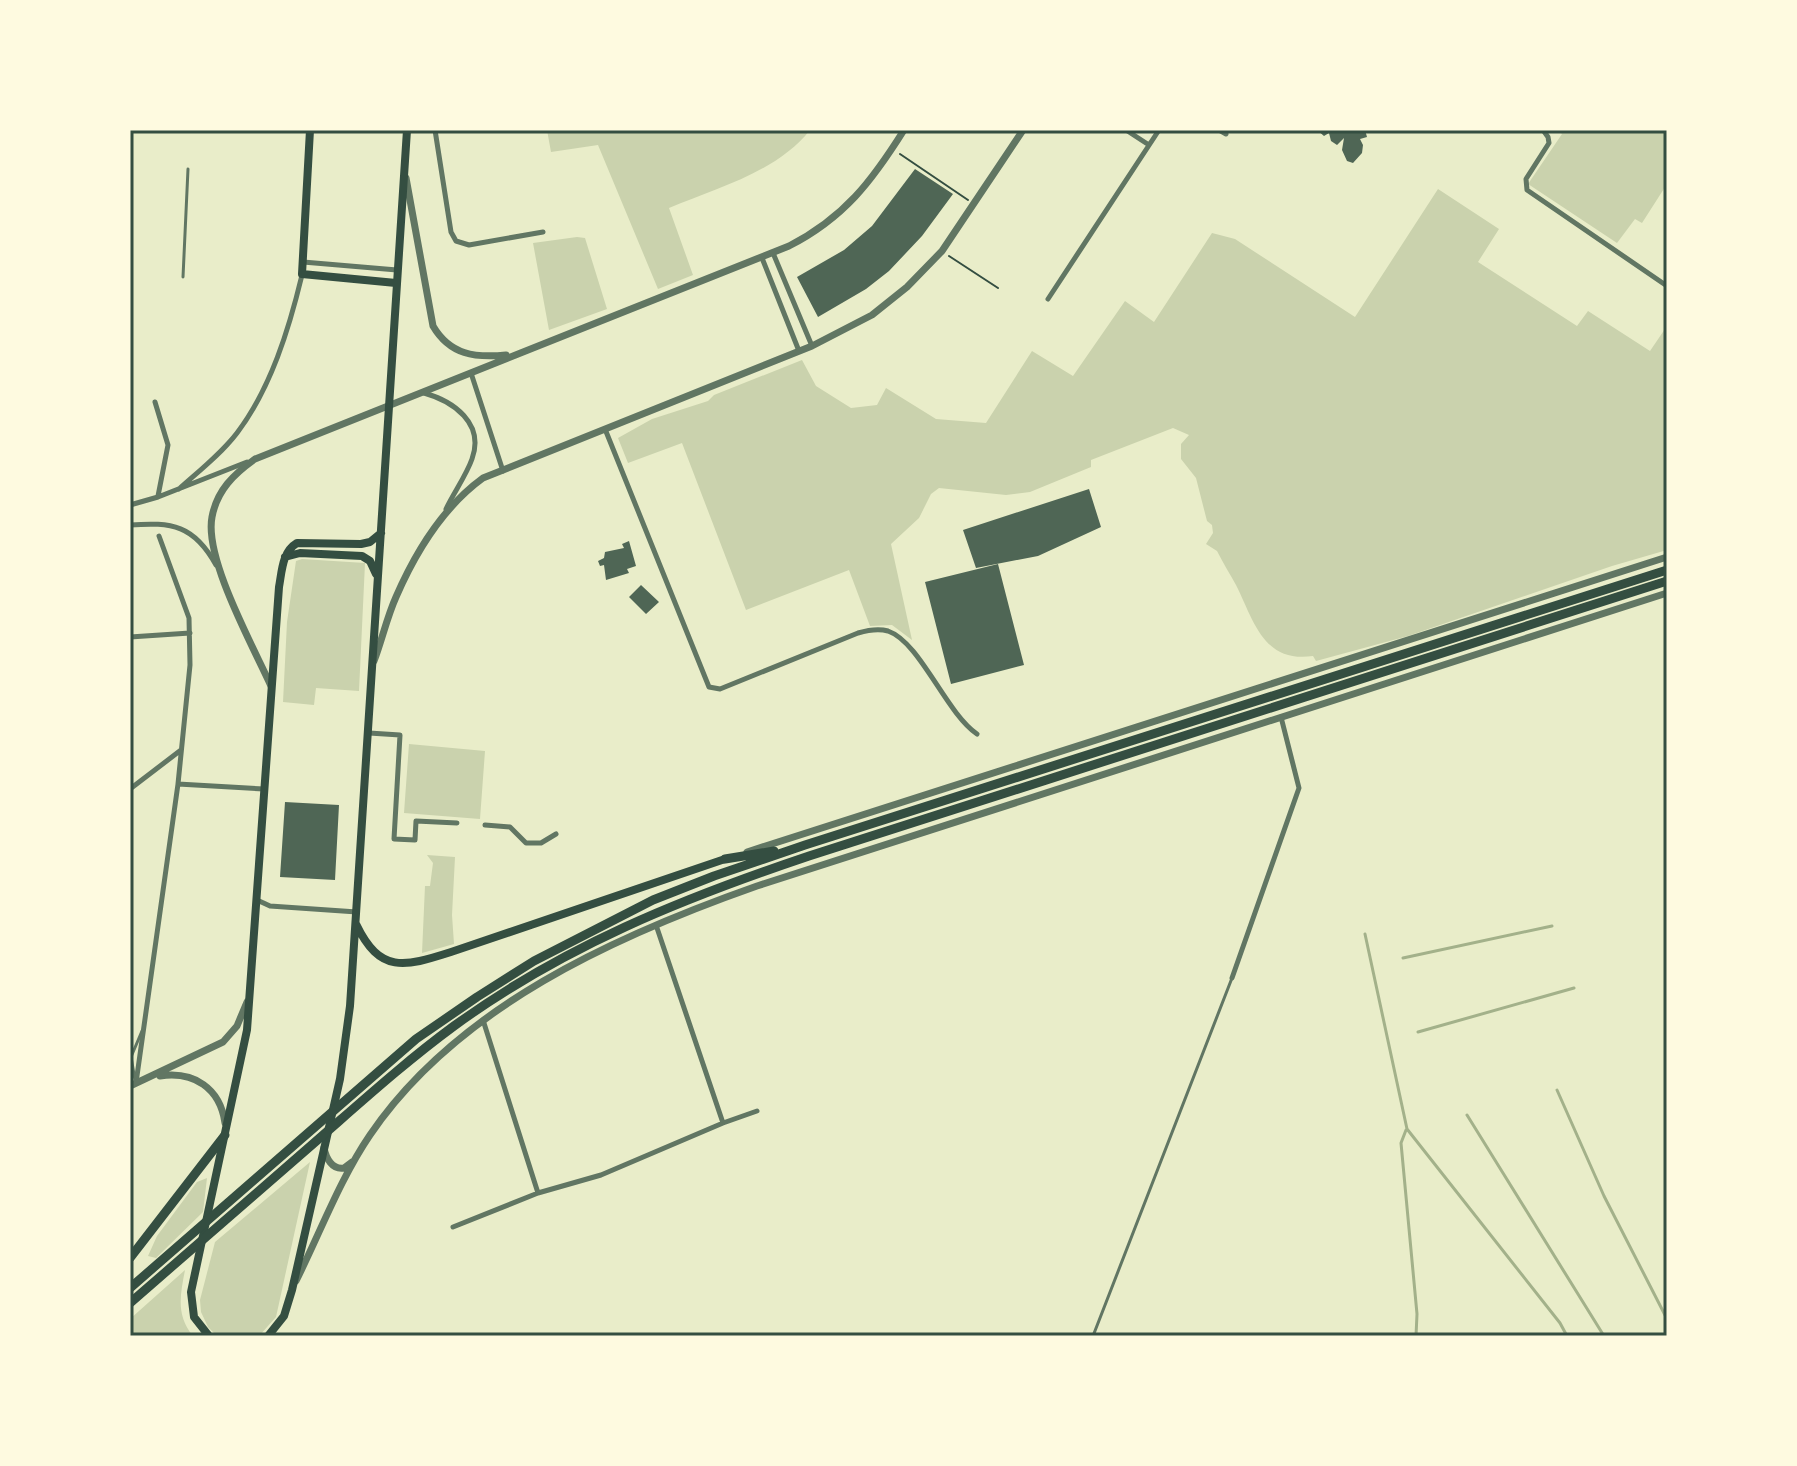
<svg xmlns="http://www.w3.org/2000/svg" width="1797" height="1466" viewBox="0 0 1797 1466" font-family="'Fira Sans Condensed',sans-serif">
<style>
.green{fill:#cad2ad}
.lines{fill:none;stroke-linecap:round;stroke-linejoin:round}
.stream{stroke:#a3b18a;stroke-width:3}
.building{fill:#4f6655}
.path{stroke:#344e41;stroke-width:2}
.service{stroke:#617663;stroke-width:3}
.minor{stroke:#617663;stroke-width:5}
.tertiary{stroke:#617663;stroke-width:7}
.secondary{stroke:#344e41;stroke-width:8}
.trunk{stroke:#344e41;stroke-width:9}
.neatline{fill:none;stroke:#344e41;stroke-width:3}
</style>
<rect width="100%" height="100%" fill="#e9edc9"/>
<path class="green" d="M547,130H810C777,172 717,188 669,208L693,275L658,289L598,145L551,152Z
M1558,130H1667V184L1642,223L1635,219L1617,243L1528,184L1562,134Z
M1438,189L1499,229L1478,262L1577,326L1588,311L1650,351L1667,326V550L1612,566L1408,636L1316,661L1313,656C1263,663 1254,621 1236,585C1230,574 1223,563 1217,551L1206,544L1213,533L1212,525L1207,521L1196,478L1181,459V444L1189,435L1173,428L1091,460V467L1030,492L1006,495L939,488L931,494L919,518L891,544L912,640L892,625L870,626L849,570L746,610L682,443L628,463L618,438L652,419L708,401L714,395L802,360L816,386L851,408L877,405L886,388L936,419L986,423L1032,351L1073,376L1125,301L1154,322L1212,233L1235,239L1355,317Z
M577,237L585,238L607,309L549,330L533,243Z
M302,559L365,563L359,691L316,688L314,705L283,702L287,622L296,561Z
M409,744L485,751L480,819L404,813Z
M427,855L455,857L452,915L454,944L422,953L425,886H430L433,863Z
M310,1162L276,1317L259,1336H217L208,1327L201,1312L200,1300L215,1242Z
M207,1178L203,1212L156,1258L148,1256L157,1236L197,1182Z
M185,1270C180,1296 176,1315 193,1336H130V1319Z"/>
<g class="lines">
<path class="stream" d="M1365,934L1407,1129L1560,1323L1567,1336
M1403,958L1552,926
M1418,1032L1574,988
M1557,1090L1604,1196L1667,1319
M1467,1115L1604,1336
M1406,1130L1401,1143L1417,1314L1416,1336"/>
</g>
<path class="building" d="M1317,130H1365L1367,137L1360,139L1363,145L1362,153L1353,163L1347,161L1342,150L1344,138L1337,145L1331,141L1329,133L1324,136Z
M915,169L953,194L922,236L889,271L866,289L818,317L797,277L844,250L872,226Z
M1089,489L1101,527L1038,556L976,568L963,530Z
M629,541L636,566L627,569L629,573L606,580L604,565L600,566L598,561L604,558L605,552L624,548L622,544Z
M998,564L1024,665L951,684L925,582Z
M641,585L659,602L646,614L629,597Z
M285,802L339,805L335,880L280,877Z"/>
<g class="lines">
<path class="path" d="M900,154L968,200
M949,256L998,288"/>
<path class="service" d="M183,277L188,169
M135,1080L131,1057L142,1031
M1093,1336L1232,978"/>
<path class="minor" d="M435,130L451,232L456,241L469,245L543,232
M1126,130L1149,145
M1219,130L1226,134
M1543,130L1548,137L1549,143L1526,179L1527,190L1667,286
M773,253L812,346
M762,258L799,351
M303,262L397,270
M1048,299L1159,130
M471,373L503,471
M424,393C453,401 485,423 472,459C466,476 454,492 446,509
M155,402L168,445L158,496
M605,429L709,687L720,689L858,633C868,630 878,628 888,631C920,642 946,713 977,734
M179,489C199,471 221,454 237,433C271,388 289,329 302,275
M130,505L158,497L247,462
M130,525C172,522 194,525 216,565
M130,637L190,633
M369,733L400,735L394,839L415,840L416,821L457,823
M178,784L264,789
M130,789L181,750
M485,825L510,827L526,843H541L556,834
M257,900L270,906L357,912
M656,925L723,1123
M1232,978L1299,788L1281,717
M483,1020L538,1193
M136,1083L178,784L190,665L189,618L159,536
M453,1227L538,1193L601,1175L723,1123L757,1111"/>
<path class="tertiary" d="M406,178L433,326C450,355 475,358 506,355
M374,661C382,640 387,617 396,597C416,551 443,507 483,478L812,346L872,315L907,287L942,251L1023,130
M271,686C253,646 204,558 212,517C217,490 234,474 255,459L789,246C844,218 872,181 904,130
M747,852L1667,557
M160,1076C194,1071 220,1088 225,1123
M130,1086L223,1042L237,1026L247,1002
M324,1148C326,1158 332,1170 344,1168L352,1162
M296,1281C320,1233 340,1179 370,1135C457,1007 615,936 757,886L1667,593"/>
<path class="secondary" d="M310,130L302,274L396,283
M285,557L300,553L362,556L370,561L376,574
M356,924C380,974 404,967 451,952L725,859
M209,1336L194,1317L191,1292L247,1030L279,587C282,571 282,552 297,543L361,544L370,542L381,533
M268,1336L284,1316L292,1290L340,1079L350,1006L407,130"/>
<path class="trunk" d="M725,859L774,851
M130,1258L225,1135
M130,1288L416,1039L477,997L534,961L653,900L714,876L805,845L1667,570
M130,1303C191,1250 253,1196 314,1143C360,1103 405,1062 454,1026C564,946 681,899 809,856L1667,581"/>
</g>
<rect width="1797" height="1466" fill="none" stroke="#fefae0" stroke-width="264"/>
<rect x="132" y="132" width="1533" height="1202" class="neatline"/>
</svg>
